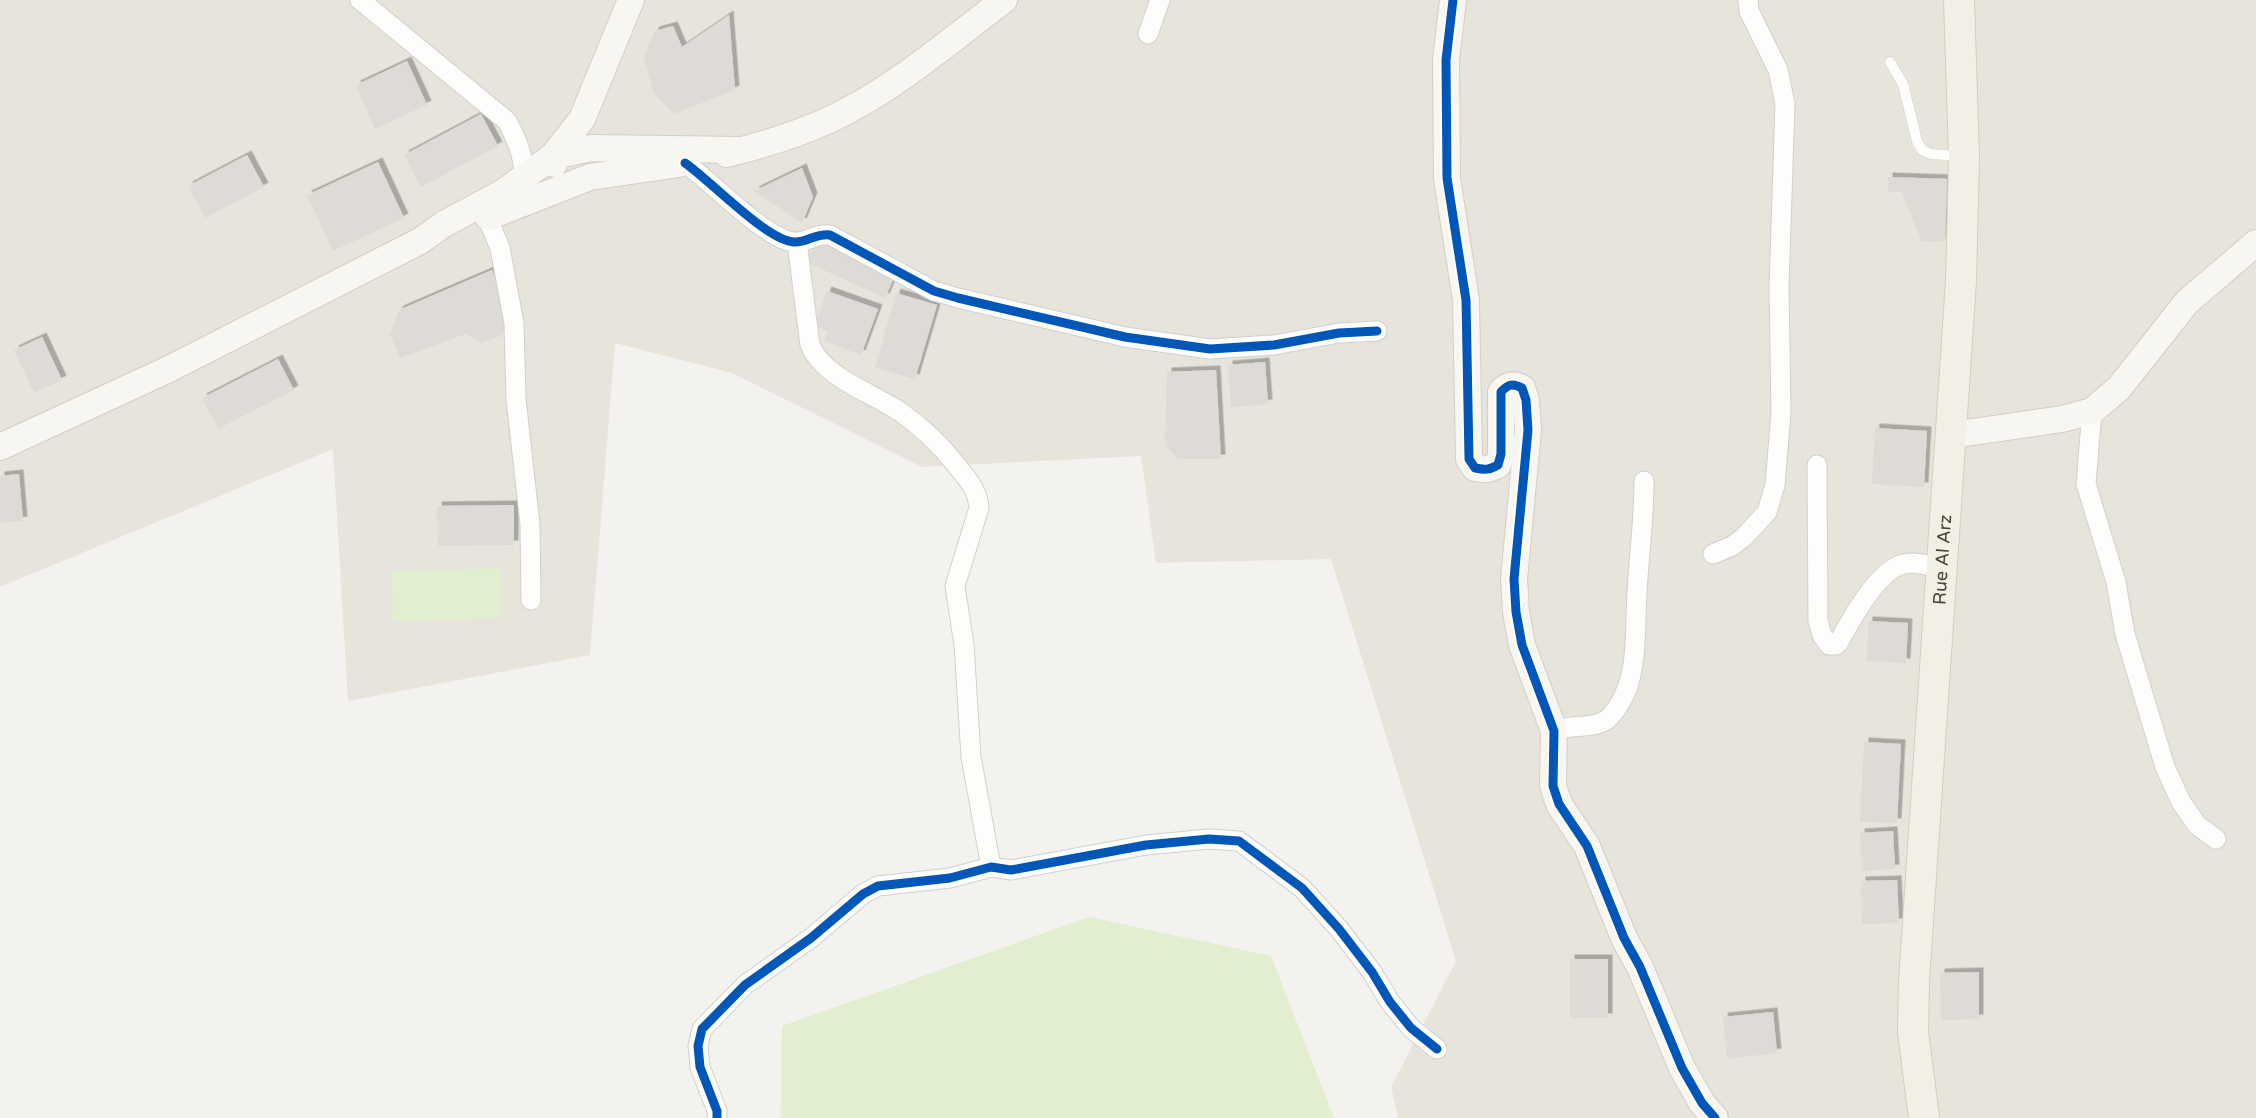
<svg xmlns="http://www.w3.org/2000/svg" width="2256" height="1118" viewBox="0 0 2256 1118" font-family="'Varela Round',sans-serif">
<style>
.residential{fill:#e7e4dc}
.green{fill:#e1eecf}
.building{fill:#dedbd6;filter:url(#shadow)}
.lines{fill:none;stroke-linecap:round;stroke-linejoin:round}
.lane-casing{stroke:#d2d0cb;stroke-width:11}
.street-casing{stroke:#d2d0cb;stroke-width:21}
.secondary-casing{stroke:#d3cfc5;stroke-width:28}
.primary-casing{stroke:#d6cebb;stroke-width:32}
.lane{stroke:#fdfdfc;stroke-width:10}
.street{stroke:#fdfdfc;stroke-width:19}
.secondary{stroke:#f7f6f1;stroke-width:26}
.primary{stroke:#f2efe6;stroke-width:30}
.cycleway-casing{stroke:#fff;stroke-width:13}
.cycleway{stroke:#0057b8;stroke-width:9}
.labels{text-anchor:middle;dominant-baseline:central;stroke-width:5;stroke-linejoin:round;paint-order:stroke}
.street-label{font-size:18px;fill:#4b4439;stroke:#fff}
</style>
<defs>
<filter id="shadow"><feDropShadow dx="4.5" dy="-4.5" stdDeviation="0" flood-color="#0004"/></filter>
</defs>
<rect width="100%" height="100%" fill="#f4f2ee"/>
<path class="residential" d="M0,0H2256V1118H1398L1391,1087L1456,961L1331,559L1156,563L1141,456L922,467L732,373L615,343L590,655L348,701L333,449L0,587Z"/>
<path class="green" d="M500,568L502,618L393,621L391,572Z
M1089,917L1271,956L1334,1118H781L782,1026Z"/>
<path class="building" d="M729,15L735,90L674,114L653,93L644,55L655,31L673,26L682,47Z
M407,61L427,105L375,129L356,85Z
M481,114L498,146L421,187L404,155Z
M247,155L264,187L205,218L188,186Z
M378,162L404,218L333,251L307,195Z
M802,168L813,197L802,223L754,191Z
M1888,177L1947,179L1945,241L1922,242L1902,192H1888Z
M817,238L896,273L885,298L806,262Z
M492,270L508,309L503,335L481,343L466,334L400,358L390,335L399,310Z
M827,291L878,309L861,355L824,341L828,331L814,326Z
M896,293L937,305L915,379L875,368Z
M42,337L62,380L34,393L14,350Z
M278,359L294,390L218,429L202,398Z
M1265,362L1268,404L1231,407L1228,365Z
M1216,370L1221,459H1178L1165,445L1167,372Z
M1875,428L1927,431L1924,487L1872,484Z
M19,474L23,521L0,523V476Z
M514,505V545L438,546L437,506Z
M1868,621L1908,623L1906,663L1867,661Z
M1864,742L1901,744L1897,823L1860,822Z
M1893,831L1895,869L1862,871L1860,833Z
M1897,880L1899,923L1862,924L1861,881Z
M1570,959H1608V1018H1570Z
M1979,972V1019L1941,1020L1940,973Z
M1773,1012L1777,1053L1727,1059L1723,1017Z"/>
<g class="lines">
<defs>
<path id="lane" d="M1890,62L1903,84L1917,141L1922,150L1931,154L1960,156"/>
<path id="street" d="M360,0L507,121C517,140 524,156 524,178
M1148,34L1160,0
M685,163C711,181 766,240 794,242C806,243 816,233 830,235L934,291L958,298L1125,337L1210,349L1274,345L1339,333L1377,331
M487,217L500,248L514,323L516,399L530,524L531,600
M797,242L810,345C823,377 870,392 899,411C922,427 940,444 957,466C968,480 978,490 979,508L955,586L964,645L971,757L991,867
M2092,411L2086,484L2116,582L2125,634L2165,767L2181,802L2197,825L2216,839
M1817,465L1818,621L1822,635L1829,645H1836L1839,642C1850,621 1879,568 1904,564C1916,561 1930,566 1942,569
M1713,554L1732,546L1744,537L1767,512L1775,485L1781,413L1779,287L1785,104L1778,70L1749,11L1748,0
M1554,731C1571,723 1595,731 1610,717C1619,707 1627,692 1630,679C1637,652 1635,622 1637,593C1639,555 1644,520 1644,481
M717,1118V1111L700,1067L698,1046L702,1029L745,985L811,938L863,894L878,886L950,878L991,867L1011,870L1146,845L1209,839L1239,841L1302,888L1339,929L1372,972L1390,1002L1411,1028L1437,1049"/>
<path id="secondary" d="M1453,0L1446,60L1447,178L1466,300L1469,459L1475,468C1485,470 1489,470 1498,465L1501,454V392C1508,384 1513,383 1522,388L1526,400L1528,430L1514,579L1516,612L1522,645L1554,731L1553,786L1559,804L1587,846L1624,938L1640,967L1682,1068L1702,1103L1715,1118
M727,154C767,144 810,131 847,111C901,83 955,37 1004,0
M554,164L553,156L582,119L631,0
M488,217L590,177L679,164
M1952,435L2062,419L2092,411L2119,388L2187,302L2256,243
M0,447L167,370L420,241L444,224L502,193L553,156L591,148L743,150"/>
<g id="primary">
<path id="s1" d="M1924,1118L1913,1032L1914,981L1961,281L1964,157L1959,0"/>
</g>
</defs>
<use href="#lane" class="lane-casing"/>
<use href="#street" class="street-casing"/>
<use href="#secondary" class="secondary-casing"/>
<use href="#primary" class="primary-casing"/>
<use href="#lane" class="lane"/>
<use href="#street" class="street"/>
<use href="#secondary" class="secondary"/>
<use href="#primary" class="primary"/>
<defs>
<path id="cycleway" d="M1453,0L1446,60L1447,178L1466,300L1469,459L1475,468C1485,470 1489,470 1498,465L1501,454V392C1508,384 1513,383 1522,388L1526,400L1528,430L1514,579L1516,612L1522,645L1554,731L1553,786L1559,804L1587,846L1624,938L1640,967L1682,1068L1702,1103L1715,1118
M685,163C711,181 766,240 794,242C806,243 816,233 830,235L934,291L958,298L1125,337L1210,349L1274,345L1339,333L1377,331
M717,1118V1111L700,1067L698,1046L702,1029L745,985L811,938L863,894L878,886L950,878L991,867L1011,870L1146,845L1209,839L1239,841L1302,888L1339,929L1372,972L1390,1002L1411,1028L1437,1049"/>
</defs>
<use href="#cycleway" class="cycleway-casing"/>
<use href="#cycleway" class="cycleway"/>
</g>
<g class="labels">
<g class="street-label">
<text stroke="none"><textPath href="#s1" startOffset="560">Rue Al Arz</textPath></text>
</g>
</g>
</svg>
